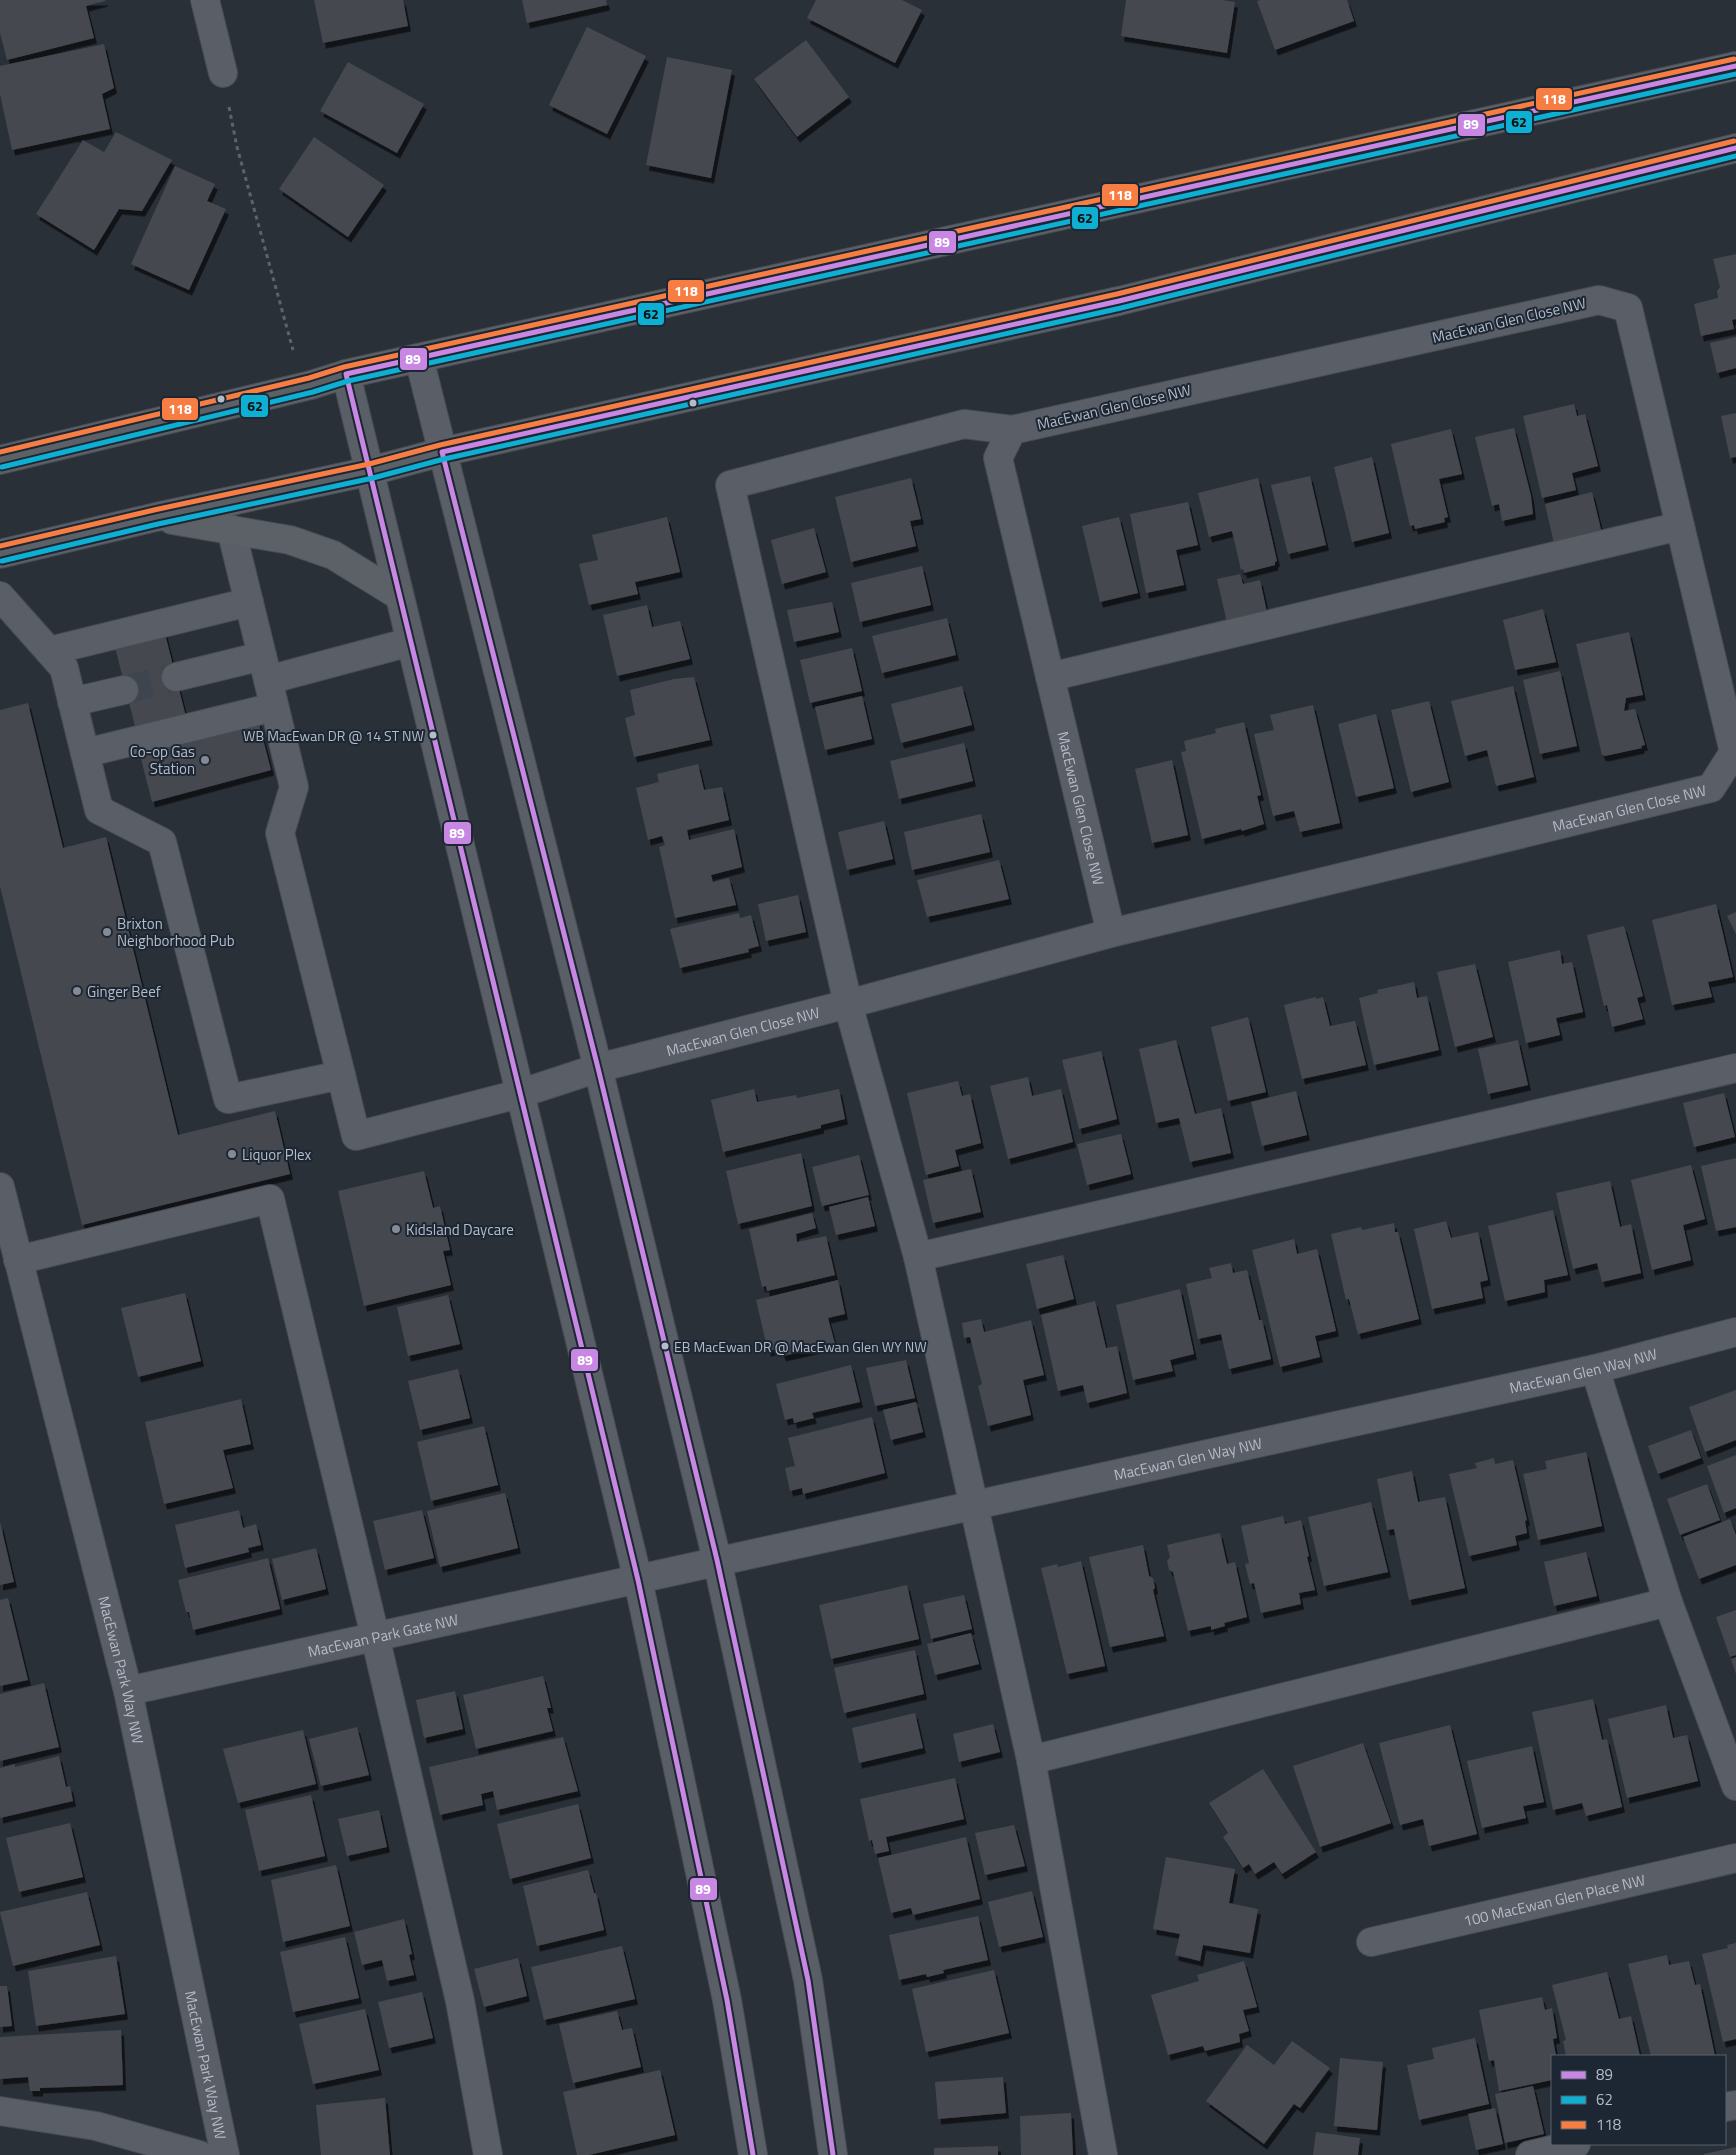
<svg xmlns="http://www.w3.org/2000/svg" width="1736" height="2155" viewBox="0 0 1736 2155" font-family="'Titillium Web',sans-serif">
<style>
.building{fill:#444950;filter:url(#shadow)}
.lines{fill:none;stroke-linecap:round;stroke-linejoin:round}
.minor-tunnel{stroke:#3f454e;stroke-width:28;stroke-dasharray:28 14;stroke-linecap:butt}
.minor-casing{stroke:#484c53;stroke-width:30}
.major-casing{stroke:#484c55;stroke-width:30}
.path{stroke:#5d636a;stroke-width:3;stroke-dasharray:4 4;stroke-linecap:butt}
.minor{stroke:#5a5e66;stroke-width:28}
.major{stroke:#5c6168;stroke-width:28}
.bus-1-casing{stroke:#1d2633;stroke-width:9}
.bus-2-casing{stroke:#1d2633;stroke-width:9}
.bus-3-casing{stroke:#1d2633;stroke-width:9}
.bus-1{stroke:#c787e3;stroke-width:5}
.bus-2{stroke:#0dafd3;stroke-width:5}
.bus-3{stroke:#f77d43;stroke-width:5}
.bus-dot{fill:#b4bcc9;stroke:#1d2633;stroke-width:2}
.poi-dot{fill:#848b96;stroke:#1d2633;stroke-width:2}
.labels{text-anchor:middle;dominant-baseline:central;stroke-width:4;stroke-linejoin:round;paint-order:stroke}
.bus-label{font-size:14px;fill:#b4bcc9;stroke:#1d2633;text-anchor:end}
.street-label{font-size:15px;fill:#b4bcc9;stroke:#1d2633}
.poi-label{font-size:15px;fill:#b4bcc9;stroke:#1d2633;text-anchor:start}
.line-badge{stroke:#1d2633;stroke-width:2}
.badge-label{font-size:14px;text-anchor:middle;font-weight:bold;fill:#fff}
.pale-badge-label{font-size:14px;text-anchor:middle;font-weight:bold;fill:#111}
</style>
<defs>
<filter id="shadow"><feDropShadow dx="3" dy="5.5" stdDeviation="0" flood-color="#0009"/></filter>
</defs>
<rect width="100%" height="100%" fill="#2a3038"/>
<path class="building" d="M0,0H105V1L86,6L94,38L7,60L0,33Z
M314,0H403L408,26L323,43Z
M522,0H606L607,5L527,23Z
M816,0H902L922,10L895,63L807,18Z
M1126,0H1222L1235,2L1227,53L1121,36Z
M1260,0H1347L1354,21L1275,50L1257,1Z
M587,27L646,56L607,134L549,105Z
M806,40L849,97L797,137L754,79Z
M104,44L114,88L102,94L110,129L12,150L0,94V66Z
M667,57L732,70L711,178L646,165Z
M348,62L424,104L397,153L320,111Z
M116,132L172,160L142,211L119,209L94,250L36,214L83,140L104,152Z
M314,137L384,185L348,237L279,189Z
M175,166L215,184L207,201L226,209L189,290L131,264Z
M1736,254V319L1732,320L1734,329L1701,336L1694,304L1718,298L1717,291L1720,287L1713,259Z
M1736,337V368L1717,373L1710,343Z
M1574,404L1577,416L1585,414L1598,466L1572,473L1576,490L1542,498L1523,416Z
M1736,413V457L1730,458L1721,416Z
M1514,428L1531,496L1533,514L1502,521L1499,504L1492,506L1475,437Z
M1451,429L1462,474L1439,479L1448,517L1444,518L1445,522L1415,529L1414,525L1410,526L1391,444Z
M1372,457L1389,533L1352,542L1334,467Z
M1310,476L1326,545L1288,554L1271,485Z
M911,478L921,519L910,521L916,546L851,562L835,497Z
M1258,478L1277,561L1275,562V565L1244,573L1243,569L1241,570L1232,531L1209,537L1198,493Z
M1592,492L1603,538L1555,548L1545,504Z
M1188,502L1198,545L1176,550L1184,585L1146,593L1130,514Z
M667,517L680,572L635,582L638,594L589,605L579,564L598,560L592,535Z
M1119,517L1138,593L1100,602L1082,526Z
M814,528L826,572L782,584L771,540Z
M922,566L931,605L860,622L851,583Z
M1240,574L1243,584L1260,580L1268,617L1228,627L1217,579Z
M832,602L839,632L794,642L787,610Z
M647,605L652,627L680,621L690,659L617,676L603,615Z
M1543,609L1556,662L1515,670L1503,620Z
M161,618L188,725L138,738L111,631Z
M947,618L956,655L882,673L872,636Z
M1629,632L1643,695L1626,698L1624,711L1635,709L1645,745L1641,746L1642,748L1605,756L1602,755L1576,644Z
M852,648L862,691L810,703L800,660Z
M1560,671L1577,746L1540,754L1523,680Z
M694,677L710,740L634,757L625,718L635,715L630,690L674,679Z
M962,686L972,725L901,743L891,704Z
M1513,686L1534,777L1496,786L1487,750L1465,756L1451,701Z
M862,696L872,739L825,750L815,707Z
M1429,701L1449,782L1411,792L1391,710Z
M28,703L63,848L106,837L178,1135L275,1111L290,1174L82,1225L0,886V710Z
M1313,705L1340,823L1300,832L1294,811L1273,816L1254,734L1274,730L1270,715Z
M1376,714L1394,788L1356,797L1338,724Z
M258,720L271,770L152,802L139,751Z
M1244,722L1261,795L1257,796L1264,824L1242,831L1241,829L1202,839L1181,752L1186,751L1184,741L1216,733L1215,729Z
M964,743L973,781L899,799L890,761Z
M1172,760L1188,835L1152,843L1135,769Z
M698,764L704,790L722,787L729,820L687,830L689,840L734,829L742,867L711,875L713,882L729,878L736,905L675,918L659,847L665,845L662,836L648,840L636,788L659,782L657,774Z
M981,814L990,852L912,870L904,832Z
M884,821L893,859L847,870L838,832Z
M999,860L1009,899L927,917L917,880Z
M798,895L806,932L766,941L758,904Z
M1716,904L1733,977L1708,982L1712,997L1672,1005L1652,920Z
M1736,912V934L1727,916Z
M739,913L740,918L751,915L759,946L748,949L749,952L680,968L670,929Z
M1624,926L1643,996L1637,998L1643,1019L1612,1027L1607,1005L1604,1006L1587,935Z
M1560,950L1562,964L1572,962L1583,1012L1556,1018L1560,1035L1526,1043L1508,962Z
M1475,964L1493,1037L1455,1047L1437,972Z
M1414,982L1417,998L1427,996L1439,1050L1374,1065L1359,998L1378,993L1377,990Z
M1316,997V999L1323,997L1330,1026L1355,1021L1366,1065L1302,1079L1284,1005Z
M1248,1017L1266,1092L1228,1101L1211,1027Z
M1176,1040L1195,1114L1221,1108L1231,1153L1190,1162L1179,1118L1156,1123L1139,1049Z
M1518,1040L1528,1085L1488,1094L1478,1049Z
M1101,1051L1117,1119L1079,1129L1062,1060Z
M1028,1077L1032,1096L1061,1089L1073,1142L1008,1159L990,1086Z
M958,1081L962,1096L970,1094L981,1143L955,1150L959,1166L926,1175L907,1093Z
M754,1089L757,1102L796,1095L797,1098L839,1089L845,1119L821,1125V1128L723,1152L711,1100Z
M1296,1091L1307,1135L1262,1146L1251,1102Z
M1724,1093L1735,1137L1694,1147L1683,1103Z
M1121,1134L1131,1174L1087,1185L1077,1144Z
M801,1153L812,1206L738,1224L726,1171Z
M859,1155L869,1195L822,1206L812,1167Z
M1736,1158V1227L1716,1231L1701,1166Z
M1691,1165L1705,1219L1683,1225L1691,1260L1652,1270L1631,1180Z
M971,1169L981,1212L933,1223L923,1180Z
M424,1171L433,1208L440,1206L450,1250L443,1251L451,1285L364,1306L338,1191Z
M1610,1181L1620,1227L1631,1224L1641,1273L1602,1282L1597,1263L1573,1269L1556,1193Z
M868,1197L875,1226L836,1235L829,1207Z
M1553,1210L1568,1275L1544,1280L1545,1292L1505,1301L1488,1226Z
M812,1213L816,1228L796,1234L797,1242L826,1236L835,1275L767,1291L766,1286L762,1287L749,1229Z
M1446,1221L1451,1238L1478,1232L1488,1280L1480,1282L1483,1298L1432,1309L1414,1229Z
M1394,1223L1395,1232H1398L1419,1319L1358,1334L1349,1299L1346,1300L1331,1234L1361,1227L1362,1230Z
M1294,1239L1297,1254L1317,1249L1336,1331L1315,1336L1320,1357L1280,1367L1252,1250Z
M1063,1255L1074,1299L1037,1309L1026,1264Z
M1231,1263L1233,1273L1247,1270L1259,1320H1262L1271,1359L1229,1369L1221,1334L1198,1339L1186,1284L1212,1278L1209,1268Z
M838,1280L845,1314L828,1318L835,1344L783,1356L780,1348L768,1351L756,1300Z
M1180,1289L1194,1354L1170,1360L1173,1371L1133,1380L1116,1305Z
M185,1293L201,1361L138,1377L121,1308Z
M448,1295L460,1344L408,1356L397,1307Z
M1095,1301L1106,1348L1117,1346L1127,1393L1087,1403L1083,1385L1058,1391L1041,1315Z
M981,1319L984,1332L1031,1320L1044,1375L1023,1380L1031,1415L988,1426L978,1386L982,1384L970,1337L964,1338L962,1323Z
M906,1360L915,1398L875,1406L866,1368Z
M851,1365L860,1402L812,1413L814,1418L794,1423L793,1418L785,1420L776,1384Z
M458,1369L470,1418L420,1430L408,1381Z
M1736,1390V1440L1705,1452L1689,1407Z
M241,1399L251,1444L223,1450L233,1488L164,1504L145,1422Z
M916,1402L923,1432L891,1440L883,1410Z
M872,1417L885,1473L803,1494L802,1488L790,1491L785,1468L795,1466L788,1438Z
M484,1426L498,1485L431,1501L417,1442Z
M1691,1430L1701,1458L1658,1474L1648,1446Z
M1586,1452L1602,1526L1538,1540L1523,1474L1547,1469L1545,1461Z
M1736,1455V1508L1724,1513L1707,1466Z
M1494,1458L1495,1464L1513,1460L1527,1520L1525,1521L1527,1533L1515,1536L1517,1545L1469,1556L1449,1474L1477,1468L1475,1463Z
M1412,1471L1418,1502L1445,1497L1465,1588L1409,1600L1394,1529L1387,1530L1377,1479Z
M1707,1484L1720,1520L1680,1535L1667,1499Z
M505,1493L518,1548L440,1567L427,1511Z
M1371,1502L1388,1572L1324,1586L1308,1517Z
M239,1510L243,1528L256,1524L261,1545L248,1548L249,1552L185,1568L175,1525Z
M422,1510L434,1558L385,1570L373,1521Z
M1283,1516L1285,1524L1301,1520L1309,1556L1307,1557L1315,1590L1299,1593L1301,1604L1261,1613L1254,1583L1250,1584L1245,1564L1249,1563L1241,1526Z
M1730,1519L1736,1535V1565L1699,1579L1683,1537Z
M0,1522L14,1582L0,1585Z
M1220,1533L1227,1564L1235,1562L1247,1617L1224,1623L1225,1626L1211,1630V1626L1188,1631L1173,1572L1169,1570L1167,1561L1170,1557L1167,1545Z
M1143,1545L1149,1576L1153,1578L1155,1588L1153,1590L1164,1636L1110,1647L1089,1557Z
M316,1548L326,1589L282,1600L272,1559Z
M1586,1552L1597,1596L1554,1606L1544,1562Z
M268,1558L280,1609L193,1630L189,1612H186L178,1580Z
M1081,1561L1105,1666L1067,1674L1041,1568L1057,1564L1058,1567Z
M907,1585L919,1639L831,1659L819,1605Z
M964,1595L972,1629L931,1639L923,1604Z
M8,1598L28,1680L0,1686V1600Z
M1736,1610V1655L1730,1657L1716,1617Z
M971,1633L979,1664L935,1675L927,1644Z
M915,1650L924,1694L844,1713L834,1668Z
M1736,1657V1674L1731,1659Z
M543,1676L551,1708H547L553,1731L476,1749L463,1695Z
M44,1683L59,1747L0,1761V1694Z
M455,1691L463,1729L424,1738L416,1700Z
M1593,1699L1602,1740L1607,1739L1622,1807L1586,1816L1582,1803L1553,1810L1532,1712Z
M1666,1705L1673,1738L1687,1735L1698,1781L1627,1798L1608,1719Z
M915,1713L923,1748L859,1763L852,1728Z
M993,1724L1000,1752L959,1762L953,1734Z
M1450,1725L1477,1834L1429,1846L1423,1819L1400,1825L1379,1743Z
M357,1727L369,1775L321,1786L309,1739Z
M303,1730L316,1784L238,1803L223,1749Z
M563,1737L578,1791L497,1810L493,1791L481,1794L483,1805L440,1815L429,1767Z
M1363,1743L1391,1823L1320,1847L1293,1766Z
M1532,1746L1544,1802L1523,1806L1526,1818L1482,1828L1467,1761Z
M59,1756L66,1787L70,1786L73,1801L0,1818V1768L15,1764V1767Z
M1263,1769L1316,1852L1282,1874L1274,1862L1255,1874L1249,1864L1243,1868L1223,1837L1228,1833L1209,1803Z
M955,1778L964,1819L886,1837L889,1851L875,1854L872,1840L869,1841L860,1799Z
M311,1795L325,1856L259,1871L245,1810Z
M578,1804L591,1858L510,1879L497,1824Z
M379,1810L387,1847L347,1856L338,1819Z
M70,1823L83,1877L19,1892L6,1838Z
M1014,1825L1025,1866L985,1875L975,1833Z
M966,1837L980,1899L913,1915L911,1908L891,1913L878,1858Z
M1166,1857L1235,1869L1229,1903L1258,1909L1250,1953L1203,1945L1200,1961L1175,1955L1180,1934L1153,1929Z
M336,1865L350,1926L283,1942L271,1880Z
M588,1870L594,1893H596L604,1930L537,1946L523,1886Z
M1032,1891L1043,1937L999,1947L988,1902Z
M87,1892L100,1945L13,1966L0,1912Z
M978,1916L988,1960L943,1970L944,1973L927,1977L926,1974L899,1980L889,1935Z
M404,1919L412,1954L409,1955L414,1975L387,1981L382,1960L362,1965L354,1932Z
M345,1937L359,1998L293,2012L280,1952Z
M1736,1943V2039L1723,2042L1702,1954L1728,1948L1727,1945Z
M622,1946L635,1999L544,2020L531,1967Z
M1667,1955L1669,1965L1689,1961L1695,1985L1700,1984L1715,2056H1651L1628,1964Z
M116,1956L125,2014L36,2026L28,1971Z
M518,1958L527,1996L484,2007L474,1969Z
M1244,1961L1257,2007L1243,2010L1249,2031L1239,2034L1240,2042L1205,2051L1203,2046L1168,2055L1151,1995L1199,1981L1197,1975Z
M994,1970L1009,2033L926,2052L912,1989Z
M1607,1972L1619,2019L1631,2016L1640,2056H1566L1563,2041L1566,2040L1552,1985Z
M0,1986H7L12,2026L0,2027Z
M422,1992L433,2038L389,2048L378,2002Z
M1542,1997L1545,2010L1552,2008L1557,2038L1553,2039L1556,2056H1552V2080L1499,2091L1494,2060L1489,2061L1479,2010Z
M365,2009L379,2070L313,2084L299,2024Z
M617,2011L622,2030L632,2028L641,2067L573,2083L559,2024Z
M121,2030L123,2085L40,2088V2091H30L28,2077L0,2079V2037Z
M1475,2038L1489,2104L1419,2120L1407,2065L1434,2059L1432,2048Z
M1292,2041L1330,2068L1300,2108L1294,2104L1264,2144L1206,2101L1247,2045L1274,2065Z
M1340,2058L1383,2062L1377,2130L1334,2126Z
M660,2070L675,2135L589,2155H577L563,2092Z
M1003,2077L1006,2113L938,2119L935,2082Z
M1533,2086L1544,2134L1505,2143L1495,2094Z
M385,2098L390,2155H321L316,2105Z
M1495,2108L1503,2144L1476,2150L1468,2114Z
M1071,2113L1073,2155H1021L1020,2116Z
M1316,2132L1360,2138L1358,2155H1313Z
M998,2146V2155H934V2148Z
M1736,2147V2155H1704V2154Z"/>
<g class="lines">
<path class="minor-tunnel" d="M124,690L176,677"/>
<defs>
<g id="minor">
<path d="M205,0L223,73"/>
<path d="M419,358L598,1068L717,1560L808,1980L833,2155"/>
<path d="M346,374L638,1580L727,2000L753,2155"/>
<path d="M1012,430L964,424L730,485L848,1004L918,1257L1031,1760L1103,2155"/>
<path d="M231,529L268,680"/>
<path id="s1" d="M0,596L64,668L99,810L162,842L228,1099L341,1075L356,1136L519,1094L598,1068L848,1004L1111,933L1711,788L1734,752L1628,308L1599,300L1012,430L998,458L1111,933"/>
<path d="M49,651L249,602"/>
<path d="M176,677L262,656"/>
<path d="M1050,677L1680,526"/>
<path d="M72,702L124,690"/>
<path d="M85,753L274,707"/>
<path d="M341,1075L280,833L294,787L268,680L410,642"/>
<path id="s2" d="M0,1187L128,1691L225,2155"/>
<path d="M918,1257L1736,1068"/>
<path d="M18,1260L270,1199L375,1636L460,2001L488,2155"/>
<path d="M1595,1369L1668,1602L1736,1786"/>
<path id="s3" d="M128,1691L1595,1369L1736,1332"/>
<path d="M1031,1760L1668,1602"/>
<path id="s4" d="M1371,1942L1736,1858"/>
<path d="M1725,2107L1736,2105"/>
<path d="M0,2111L96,2126L199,2155"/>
<path d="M1530,2155L1576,2144"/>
</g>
<path id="major" d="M0,460L311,385L346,374L1736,66
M172,520L290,540L333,555L398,595
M0,554L156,517L371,471L442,452L1119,301L1736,148"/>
</defs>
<use href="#minor" class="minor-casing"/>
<use href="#major" class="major-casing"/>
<path class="path" d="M229,107L237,147L293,350"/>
<use href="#minor" class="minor"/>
<use href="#major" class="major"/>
<defs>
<path id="bus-1" d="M753,2155L727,2000L638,1580L346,374L1736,66
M833,2155L808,1980L717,1560L598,1068L442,452L1119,301L1736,148"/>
<path id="bus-2" d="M2,467L313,392L348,381L1736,74
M2,561L158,524L373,478L444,459L1121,308L1736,156"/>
<path id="bus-3" d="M0,452L309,378L344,367L1734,59
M0,546L154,510L369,464L440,445L1117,294L1734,141"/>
</defs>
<use href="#bus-1" class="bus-1-casing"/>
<use href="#bus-2" class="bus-2-casing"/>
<use href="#bus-3" class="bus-3-casing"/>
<use href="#bus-1" class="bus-1"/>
<use href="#bus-2" class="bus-2"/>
<use href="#bus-3" class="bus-3"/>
</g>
<g class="bus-dot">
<circle cx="221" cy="399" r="4.5"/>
<circle cx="693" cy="403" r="4.5"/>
<circle cx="433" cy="735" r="4.5"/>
<circle cx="665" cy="1346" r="4.5"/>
</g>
<g class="poi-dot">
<circle cx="205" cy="760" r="5"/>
<circle cx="107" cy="932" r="5"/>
<circle cx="77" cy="991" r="5"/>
<circle cx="232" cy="1154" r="5"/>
<circle cx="396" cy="1229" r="5"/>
</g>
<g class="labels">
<g class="bus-label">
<text x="424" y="735">WB MacEwan DR @ 14 ST NW</text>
<text x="674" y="1346" text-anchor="start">EB MacEwan DR @ MacEwan Glen WY NW</text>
</g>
<g class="street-label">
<text transform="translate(1509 320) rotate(-13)">MacEwan Glen Close NW</text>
<text transform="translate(1114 407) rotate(-13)">MacEwan Glen Close NW</text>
<text stroke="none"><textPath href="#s1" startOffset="2072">MacEwan Glen Close NW</textPath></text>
<text stroke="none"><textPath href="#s1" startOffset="3678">MacEwan Glen Close NW</textPath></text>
<text stroke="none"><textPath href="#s1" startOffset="1158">MacEwan Glen Close NW</textPath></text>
<text stroke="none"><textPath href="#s3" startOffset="1490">MacEwan Glen Way NW</textPath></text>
<text stroke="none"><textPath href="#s3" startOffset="1085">MacEwan Glen Way NW</textPath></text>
<text stroke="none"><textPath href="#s3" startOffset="261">MacEwan Park Gate NW</textPath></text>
<text stroke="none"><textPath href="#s2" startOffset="498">MacEwan Park Way NW</textPath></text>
<text stroke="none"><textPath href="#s4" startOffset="188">100 MacEwan Glen Place NW</textPath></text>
<text stroke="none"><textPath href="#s2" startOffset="902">MacEwan Park Way NW</textPath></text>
</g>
<g class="poi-label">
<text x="195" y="751" text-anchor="end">Co-op Gas<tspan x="195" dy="17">Station</tspan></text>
<text x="117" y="923">Brixton<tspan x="117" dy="17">Neighborhood Pub</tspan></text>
<text x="87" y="991">Ginger Beef</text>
<text x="242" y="1154">Liquor Plex</text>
<text x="406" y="1229">Kidsland Daycare</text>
</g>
</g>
<g class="line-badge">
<rect x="1535" y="87" width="38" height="24" rx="5" fill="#f77d43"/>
<rect x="1505" y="110" width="28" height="24" rx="5" fill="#0dafd3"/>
<rect x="1457" y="113" width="29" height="24" rx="5" fill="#c787e3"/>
<rect x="1101" y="183" width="38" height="24" rx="5" fill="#f77d43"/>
<rect x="1071" y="206" width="28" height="24" rx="5" fill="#0dafd3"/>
<rect x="928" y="230" width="29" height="24" rx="5" fill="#c787e3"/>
<rect x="667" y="279" width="38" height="24" rx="5" fill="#f77d43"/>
<rect x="637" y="302" width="28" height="24" rx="5" fill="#0dafd3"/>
<rect x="399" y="347" width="29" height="24" rx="5" fill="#c787e3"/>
<rect x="240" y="394" width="29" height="24" rx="5" fill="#0dafd3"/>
<rect x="161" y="397" width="38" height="24" rx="5" fill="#f77d43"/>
<rect x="443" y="821" width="29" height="24" rx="5" fill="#c787e3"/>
<rect x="570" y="1348" width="29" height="24" rx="5" fill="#c787e3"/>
<rect x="689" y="1877" width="29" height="24" rx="5" fill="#c787e3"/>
</g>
<g class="badge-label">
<text x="1554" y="104">118</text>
<text x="1471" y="129">89</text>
<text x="1120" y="200">118</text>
<text x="942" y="247">89</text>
<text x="686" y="296">118</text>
<text x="413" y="364">89</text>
<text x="180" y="414">118</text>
<text x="457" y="838">89</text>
<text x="585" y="1365">89</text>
<text x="703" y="1894">89</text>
</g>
<g class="pale-badge-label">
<text x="1519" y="127">62</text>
<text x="1085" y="223">62</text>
<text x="651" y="319">62</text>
<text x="255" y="411">62</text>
</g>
<rect x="1551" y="2055" width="175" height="90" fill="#1d2633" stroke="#59626f"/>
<rect x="1561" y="2071" width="25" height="8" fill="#c787e3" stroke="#59626f"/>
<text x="1596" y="2080" font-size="15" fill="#b4bcc9">89</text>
<rect x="1561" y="2096" width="25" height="8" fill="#0dafd3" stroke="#59626f"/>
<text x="1596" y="2105" font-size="15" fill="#b4bcc9">62</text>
<rect x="1561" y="2121" width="25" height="8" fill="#f77d43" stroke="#59626f"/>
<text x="1596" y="2130" font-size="15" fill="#b4bcc9">118</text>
</svg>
